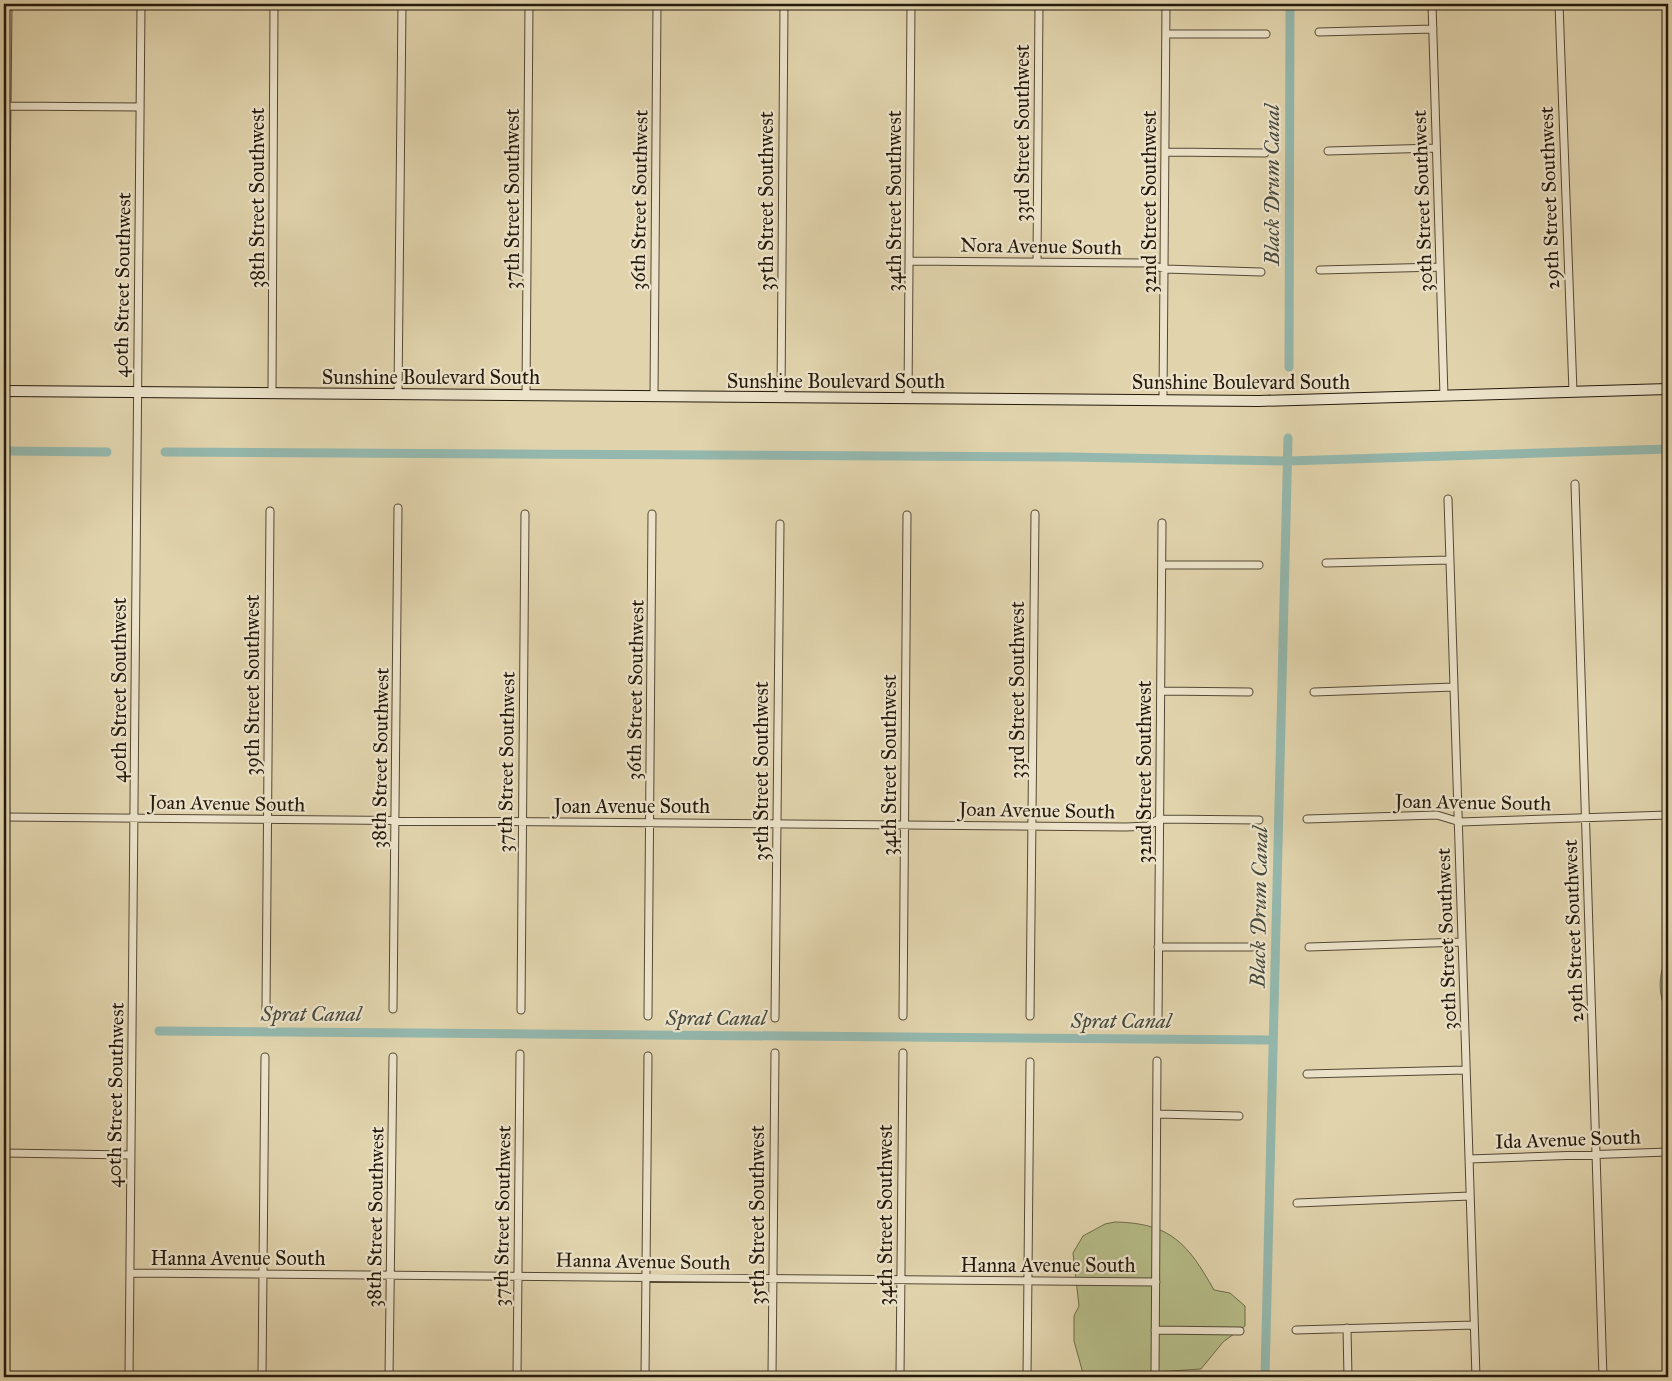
<svg xmlns="http://www.w3.org/2000/svg" width="1672" height="1381" viewBox="0 0 1672 1381" font-family="'IM FELL Great Primer',serif">
<style>
.green{fill:#b5bc88;stroke:#6d6b4a}
.lines{fill:none;stroke-linecap:round;stroke-linejoin:round}
.canal{stroke:#94b8ae;stroke-width:9}
.street-casing{stroke:#544835;stroke-width:9}
.secondary-casing{stroke:#251a0d;stroke-width:12}
.street{stroke:#ece3ca;stroke-width:7}
.secondary{stroke:#ece3ca;stroke-width:10}
.labels{text-anchor:middle;dominant-baseline:central;stroke-width:4.5;stroke-linejoin:round;paint-order:stroke}
.street-label{font-size:20px;fill:#251a0d;stroke:#ece3ca}
.water-label{font-size:21px;font-style:italic;fill:#46493d;stroke:#ece3ca}
</style>
<rect width="100%" height="100%" fill="#e1d4ad"/>
<filter id="stains"><feTurbulence type="fractalNoise" baseFrequency=".004" numOctaves="4"/><feColorMatrix values="0 0 0 0 .2 0 0 0 0 .09 0 0 0 0 .02 0 0 0 .5 -.17"/></filter>
<radialGradient id="worn" r=".72"><stop offset=".6" stop-color="#630" stop-opacity="0"/><stop offset="1" stop-color="#630" stop-opacity=".3"/></radialGradient>
<path class="green" d="M1668,963V1014L1666,1013C1660,996 1658,984 1663,966Z
M1115,1222C1171,1223 1188,1244 1214,1290L1230,1293L1245,1306V1326L1223,1342L1201,1369L1156,1372L1144,1377H1084L1074,1341V1316L1079,1306L1073,1253L1083,1236L1105,1224Z"/>
<g class="lines">
<path class="canal" d="M1289,367L1290,4
M4,451L107,452
M165,452L1069,457L1287,461L1668,449
M159,1031L1273,1040
M1265,1377L1288,438"/>
<defs>
<path id="street" d="M1432,4L1444,396
M1559,4L1573,392
M1319,32L1433,29
M1166,34H1266
M4,106L140,107
M1328,151L1436,148
M1166,152L1265,153
M909,261L1145,263L1165,269L1261,272
M1037,262L1039,4
M1320,270L1440,267
M4,391L8,4
M272,393L274,4
M398,394L402,4
M526,395L529,4
M654,397L657,4
M781,398L784,4
M908,399L911,4
M1163,401L1166,4
M1575,484L1603,1377
M1448,499L1476,1377
M4,533V506
M1326,563L1450,560
M1162,565H1259
M1161,691L1249,692
M1314,692L1454,687
M4,817L1126,827L1148,826L1159,819L1259,820
M1307,819L1437,815L1460,822L1668,815
M1158,947H1252
M1309,947L1462,942
M266,1009L270,511
M393,1009L398,508
M521,1010L525,514
M648,1016L652,514
M903,1016L907,515
M1030,1016L1035,514
M775,1018L780,524
M1158,1020L1162,523
M1307,1074L1466,1070
M1157,1114L1239,1116
M4,1153L131,1155
M1469,1159L1668,1152
M1297,1203L1470,1196
M130,1273L1156,1282
M1347,1328L1348,1377
M1155,1330L1240,1331
M1296,1330L1474,1325
M129,1377L141,4
M262,1377L265,1057
M389,1377L393,1057
M517,1377L520,1054
M645,1377L648,1056
M772,1377L775,1053
M900,1377L903,1053
M1027,1377L1030,1062
M1155,1377L1157,1061"/>
<path id="secondary" d="M4,391L1259,401L1668,389"/>
</defs>
<use href="#street" class="street-casing"/>
<use href="#secondary" class="secondary-casing"/>
<use href="#street" class="street"/>
<use href="#secondary" class="secondary"/>
</g>
<g class="labels">
<g class="street-label">
<text transform="translate(1022 133) rotate(-90)">33rd Street Southwest</text>
<text transform="translate(257 198) rotate(-90)">38th Street Southwest</text>
<text transform="translate(1549 198) rotate(-92)">29th Street Southwest</text>
<text transform="translate(512 199) rotate(-90)">37th Street Southwest</text>
<text transform="translate(639 200) rotate(-89)">36th Street Southwest</text>
<text transform="translate(766 201) rotate(-90)">35th Street Southwest</text>
<text transform="translate(894 201) rotate(-90)">34th Street Southwest</text>
<text transform="translate(1422 201) rotate(-92)">30th Street Southwest</text>
<text transform="translate(1149 202) rotate(-90)">32nd Street Southwest</text>
<text transform="translate(1041 246) rotate(1)">Nora Avenue South</text>
<text transform="translate(122 285) rotate(-89)">40th Street Southwest</text>
<text x="431" y="377">Sunshine Boulevard South</text>
<text x="836" y="381">Sunshine Boulevard South</text>
<text x="1241" y="382">Sunshine Boulevard South</text>
<text transform="translate(252 685) rotate(-90)">39th Street Southwest</text>
<text transform="translate(119 690) rotate(-90)">40th Street Southwest</text>
<text transform="translate(635 690) rotate(-89)">36th Street Southwest</text>
<text transform="translate(1017 690) rotate(-90)">33rd Street Southwest</text>
<text transform="translate(380 758) rotate(-89)">38th Street Southwest</text>
<text transform="translate(506 762) rotate(-89)">37th Street Southwest</text>
<text transform="translate(889 765) rotate(-90)">34th Street Southwest</text>
<text transform="translate(761 771) rotate(-90)">35th Street Southwest</text>
<text transform="translate(1144 772) rotate(-90)">32nd Street Southwest</text>
<text transform="translate(1473 802) rotate(1)">Joan Avenue South</text>
<text transform="translate(227 803) rotate(1)">Joan Avenue South</text>
<text x="632" y="806">Joan Avenue South</text>
<text transform="translate(1037 810) rotate(1)">Joan Avenue South</text>
<text transform="translate(1573 931) rotate(-92)">29th Street Southwest</text>
<text transform="translate(1446 939) rotate(-92)">30th Street Southwest</text>
<text transform="translate(115 1095) rotate(-89)">40th Street Southwest</text>
<text transform="translate(1568 1139) rotate(-2)">Ida Avenue South</text>
<text transform="translate(757 1215) rotate(-90)">35th Street Southwest</text>
<text transform="translate(885 1215) rotate(-90)">34th Street Southwest</text>
<text transform="translate(502 1216) rotate(-89)">37th Street Southwest</text>
<text transform="translate(375 1217) rotate(-89)">38th Street Southwest</text>
<text x="238" y="1258">Hanna Avenue South</text>
<text transform="translate(643 1261) rotate(1)">Hanna Avenue South</text>
<text x="1048" y="1265">Hanna Avenue South</text>
</g>
<g class="water-label">
<text transform="translate(1272 185) rotate(-90)">Black Drum Canal</text>
<text transform="translate(1259 907) rotate(-89)">Black Drum Canal</text>
<text x="311" y="1014">Sprat Canal</text>
<text x="716" y="1018">Sprat Canal</text>
<text x="1121" y="1021">Sprat Canal</text>
</g>
</g>
<rect width="1672" height="1381" fill="none" stroke="#e1d4ad" stroke-width="20"/>
<rect x="5" y="5" width="1662" height="1371" fill="none" stroke="#251a0d" stroke-width="2.5"/>
<rect x="10" y="10" width="1652" height="1361" fill="none" stroke="#251a0d"/>
<rect width="100%" height="100%" filter="url(#stains)"/>
<rect width="100%" height="100%" fill="url(#worn)"/>
</svg>
